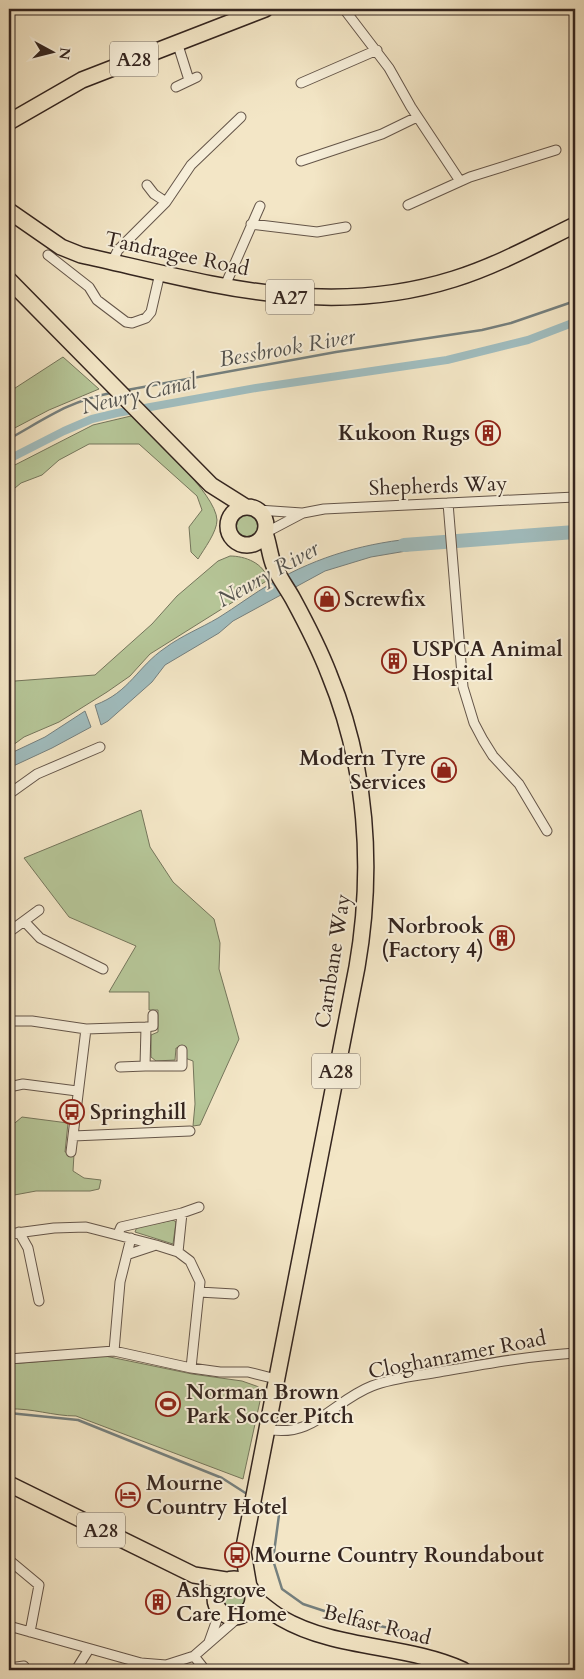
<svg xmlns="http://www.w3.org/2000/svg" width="584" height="1679" viewBox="0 0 584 1679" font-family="Cardo,serif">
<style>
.green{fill:#b6c698;stroke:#75765c}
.water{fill:#a0bdbf;stroke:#75807f}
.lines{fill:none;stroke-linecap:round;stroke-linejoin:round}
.stream{stroke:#75807f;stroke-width:2.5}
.canal{stroke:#a0bdbf;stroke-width:8}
.river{stroke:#a0bdbf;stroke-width:14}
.minor-casing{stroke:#645549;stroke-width:11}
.trunk-casing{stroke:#34251f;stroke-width:18}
.minor{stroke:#f7efda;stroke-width:9}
.trunk{stroke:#f3e6c6;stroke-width:15}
.labels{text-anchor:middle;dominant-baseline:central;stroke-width:4;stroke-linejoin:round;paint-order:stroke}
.shield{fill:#f7efda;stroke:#6e6257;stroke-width:1}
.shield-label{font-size:20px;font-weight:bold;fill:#34251f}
.street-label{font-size:21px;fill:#34251f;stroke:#f7efda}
.poi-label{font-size:21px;font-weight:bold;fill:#34251f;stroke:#f7efda;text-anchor:start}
.water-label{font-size:22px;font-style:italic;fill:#54534f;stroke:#f7efda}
</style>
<rect width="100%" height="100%" fill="#f3e6c6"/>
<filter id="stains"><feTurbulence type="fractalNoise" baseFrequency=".004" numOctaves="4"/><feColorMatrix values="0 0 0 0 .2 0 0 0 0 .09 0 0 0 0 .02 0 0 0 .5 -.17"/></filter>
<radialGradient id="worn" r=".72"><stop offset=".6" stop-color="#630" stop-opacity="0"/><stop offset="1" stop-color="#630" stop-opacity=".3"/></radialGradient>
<path class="green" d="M63,357L99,389L49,410L9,431V392Z
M131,416C151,436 216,493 217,520C217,532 204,549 198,559L191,552L189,527L202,510L197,496L139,444H89L59,460L42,475L21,483L9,493V468L93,425Z
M234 526a14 14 0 1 1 28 0a14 14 0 1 1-28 0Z
M230,556C245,556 264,563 268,580L150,654L130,676L107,692L59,722L24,737L9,748V688L15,681L95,675L152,624L177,596L218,561Z
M141,810L150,847L173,882L214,919L220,943L219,969L239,1039L200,1125L193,1126L195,1104L193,1061L185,1058V1048H176L175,1060L156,1061L151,1057V1035L158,1032V1010H149V992H109L136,946L69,917L24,858Z
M22,1117L68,1123L65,1152L74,1154L73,1171L84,1178L101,1180L99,1189L90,1191H36L9,1196V1128Z
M173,1220L176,1222L173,1244L135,1232L137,1227Z
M105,1356L192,1374L242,1381L259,1387L262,1392L243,1479L76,1416C53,1416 32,1408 9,1409V1364Z
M222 1599a12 12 0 1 1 24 0a12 12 0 1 1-24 0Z"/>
<path class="water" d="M421,538L424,548L371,557L325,571L233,621L219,633L165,665L152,682L108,721L101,725L95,705C130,692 137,667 165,648C181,636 201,628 218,618C236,607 254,593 272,583C318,556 368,542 421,538Z
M85,711L91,727L52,748L9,768V754L45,737Z"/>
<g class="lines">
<path class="stream" d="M127,390L336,352L482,330L511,323L575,301
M9,439C45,419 69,401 111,393
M9,1413L78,1420L222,1478L247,1494
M260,1502L279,1515L273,1560L282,1589L303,1604L355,1621L399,1630"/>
<path class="canal" d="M9,459L64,431L92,419L117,413L256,388L447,360L528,340L575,322"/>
<path class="river" d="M404,545L575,532"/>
<defs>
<path id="minor" d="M344,9L389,68L411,107L460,181
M177,42L189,80
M301,83L377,50
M176,87L197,77
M301,161L382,134L417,117
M147,185L154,194L166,202
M408,205L470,177L556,150
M251,224L317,232L346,227
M48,255L89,287L97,300L126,322L132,323L146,318L151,312L160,273
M112,262L118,250L166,202L191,165L241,117
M224,288L260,206
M448,503L463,687L474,723L483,740L493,756L519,784L547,831
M258,510L302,513
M265,533L303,513L324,509L575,497
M9,794L37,774L100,747
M24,921L40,938L103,969
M9,932L39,910
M9,1021H32L86,1029L146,1027L153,1026V1015
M146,1027L145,1066H182V1050
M120,1067L145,1066
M9,1087L23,1084L77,1091
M73,1136L190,1131
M71,1152L86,1029
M182,1213L199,1207
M19,1232L28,1248L39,1301
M9,1234L54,1228L86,1227L156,1245L178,1252L190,1261L200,1282L191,1368
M118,1234L121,1227L182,1213L178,1252
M129,1254L156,1245
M199,1292L234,1294
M114,1351L120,1282L131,1238
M9,1359L114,1351L191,1368L220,1372H248L276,1379
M267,1429C313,1439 333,1401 372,1386C393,1378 417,1376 439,1372C485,1364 529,1356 575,1353
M9,1560L39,1585L30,1632
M9,1626L141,1663L166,1665L194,1656L241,1615
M209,1642L220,1611
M194,1656L205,1670
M9,1668L24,1666
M76,1670L89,1649"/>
<path id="trunk" d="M9,122L82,80L265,9
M9,211L61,247L81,255C209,283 323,320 454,279C496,266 536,244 575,225
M9,280L211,485L246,507
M228 526a19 19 0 1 1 38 0a19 19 0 1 1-38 0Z
M9,1484L194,1575L226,1580
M215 1598a19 19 0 1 1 38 0a19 19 0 1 1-38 0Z
M249,1587L243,1552L357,967C374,869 367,766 329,674C319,648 306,623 293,599C287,588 279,578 274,566C270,557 269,544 265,533
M253,1597C262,1604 271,1612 281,1618C336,1650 406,1644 463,1670"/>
</defs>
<use href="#minor" class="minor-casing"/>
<use href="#trunk" class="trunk-casing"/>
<use href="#minor" class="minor"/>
<use href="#trunk" class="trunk"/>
</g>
<defs>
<symbol id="building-ring" viewBox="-11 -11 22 22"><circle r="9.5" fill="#f7efda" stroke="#8f2418" stroke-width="1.5"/><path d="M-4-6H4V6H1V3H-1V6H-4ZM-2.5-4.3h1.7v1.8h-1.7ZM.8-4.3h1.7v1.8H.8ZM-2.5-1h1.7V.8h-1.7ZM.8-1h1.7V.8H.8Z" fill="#8f2418"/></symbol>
<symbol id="shop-ring" viewBox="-11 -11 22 22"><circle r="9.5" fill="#f7efda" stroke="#8f2418" stroke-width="1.5"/><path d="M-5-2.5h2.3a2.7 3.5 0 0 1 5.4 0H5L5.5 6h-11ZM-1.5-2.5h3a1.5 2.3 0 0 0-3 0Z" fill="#8f2418"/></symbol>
<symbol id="bus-ring" viewBox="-11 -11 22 22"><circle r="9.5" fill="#f7efda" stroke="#8f2418" stroke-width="1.5"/><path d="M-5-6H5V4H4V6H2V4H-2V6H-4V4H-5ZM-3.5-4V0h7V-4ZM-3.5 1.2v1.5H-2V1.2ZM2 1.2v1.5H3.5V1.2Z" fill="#8f2418"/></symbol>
<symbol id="stadium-ring" viewBox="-11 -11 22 22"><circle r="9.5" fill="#f7efda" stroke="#8f2418" stroke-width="1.5"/><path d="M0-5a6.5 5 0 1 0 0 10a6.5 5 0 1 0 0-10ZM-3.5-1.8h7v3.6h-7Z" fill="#8f2418"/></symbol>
<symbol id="hotel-ring" viewBox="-11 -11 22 22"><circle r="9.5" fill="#f7efda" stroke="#8f2418" stroke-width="1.5"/><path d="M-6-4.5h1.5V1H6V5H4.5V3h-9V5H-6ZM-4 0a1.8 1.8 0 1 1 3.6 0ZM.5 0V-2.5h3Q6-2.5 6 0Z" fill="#8f2418"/></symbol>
</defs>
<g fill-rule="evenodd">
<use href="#building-ring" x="474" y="419" width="28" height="28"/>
<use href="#shop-ring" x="313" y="585" width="28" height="28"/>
<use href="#building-ring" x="380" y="647" width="28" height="28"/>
<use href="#shop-ring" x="430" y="756" width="28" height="28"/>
<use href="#building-ring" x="488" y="924" width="28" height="28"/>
<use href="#bus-ring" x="58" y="1098" width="28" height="28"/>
<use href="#stadium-ring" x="154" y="1390" width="28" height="28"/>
<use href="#hotel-ring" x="114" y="1481" width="28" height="28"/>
<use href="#bus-ring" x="223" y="1541" width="28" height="28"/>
<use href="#building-ring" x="144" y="1588" width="28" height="28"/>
</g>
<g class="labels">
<g class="shield">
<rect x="110" y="41.5" width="48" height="35" rx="4"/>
<rect x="266" y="279.5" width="48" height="35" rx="4"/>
<rect x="312" y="1053.5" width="48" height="35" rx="4"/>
<rect x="77" y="1512.5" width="48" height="35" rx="4"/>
</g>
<g class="shield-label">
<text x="134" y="59">A28</text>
<text x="290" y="297">A27</text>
<text x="336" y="1071">A28</text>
<text x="101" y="1530">A28</text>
</g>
<g class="street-label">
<text transform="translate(177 254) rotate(12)">Tandragee Road</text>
<text transform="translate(438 486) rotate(-2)">Shepherds Way</text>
<text transform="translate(333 961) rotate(-81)">Carnbane Way</text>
<text transform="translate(457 1355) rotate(-11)">Cloghanramer Road</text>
<text transform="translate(377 1625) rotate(14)">Belfast Road</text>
</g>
<g class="poi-label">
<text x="470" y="433" text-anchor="end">Kukoon Rugs</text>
<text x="344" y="599">Screwfix</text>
<text x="412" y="649">USPCA Animal<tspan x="412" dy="24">Hospital</tspan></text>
<text x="426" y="758" text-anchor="end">Modern Tyre<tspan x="426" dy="24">Services</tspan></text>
<text x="484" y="926" text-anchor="end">Norbrook<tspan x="484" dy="24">(Factory 4)</tspan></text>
<text x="90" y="1112">Springhill</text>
<text x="186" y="1392">Norman Brown<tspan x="186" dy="24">Park Soccer Pitch</tspan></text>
<text x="146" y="1483">Mourne<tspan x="146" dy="24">Country Hotel</tspan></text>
<text x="254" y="1555">Mourne Country Roundabout</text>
<text x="176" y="1590">Ashgrove<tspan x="176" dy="24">Care Home</tspan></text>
</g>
<g class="water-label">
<text transform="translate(287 348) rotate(-10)">Bessbrook River</text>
<text transform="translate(139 394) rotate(-13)">Newry Canal</text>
<text transform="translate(268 574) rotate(-29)">Newry River</text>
</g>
</g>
<rect width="584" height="1679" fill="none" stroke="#f3e6c6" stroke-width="30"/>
<rect x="10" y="10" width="564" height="1659" fill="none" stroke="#34251f" stroke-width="2.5"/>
<rect x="15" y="15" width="554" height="1649" fill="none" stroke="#34251f"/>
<g transform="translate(52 52) rotate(97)" stroke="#f7efda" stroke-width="4" paint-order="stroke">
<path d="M0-4L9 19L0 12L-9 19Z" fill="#34251f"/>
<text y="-8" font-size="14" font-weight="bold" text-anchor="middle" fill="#34251f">N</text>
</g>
<rect width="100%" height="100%" filter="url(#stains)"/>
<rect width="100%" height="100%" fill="url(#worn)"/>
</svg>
